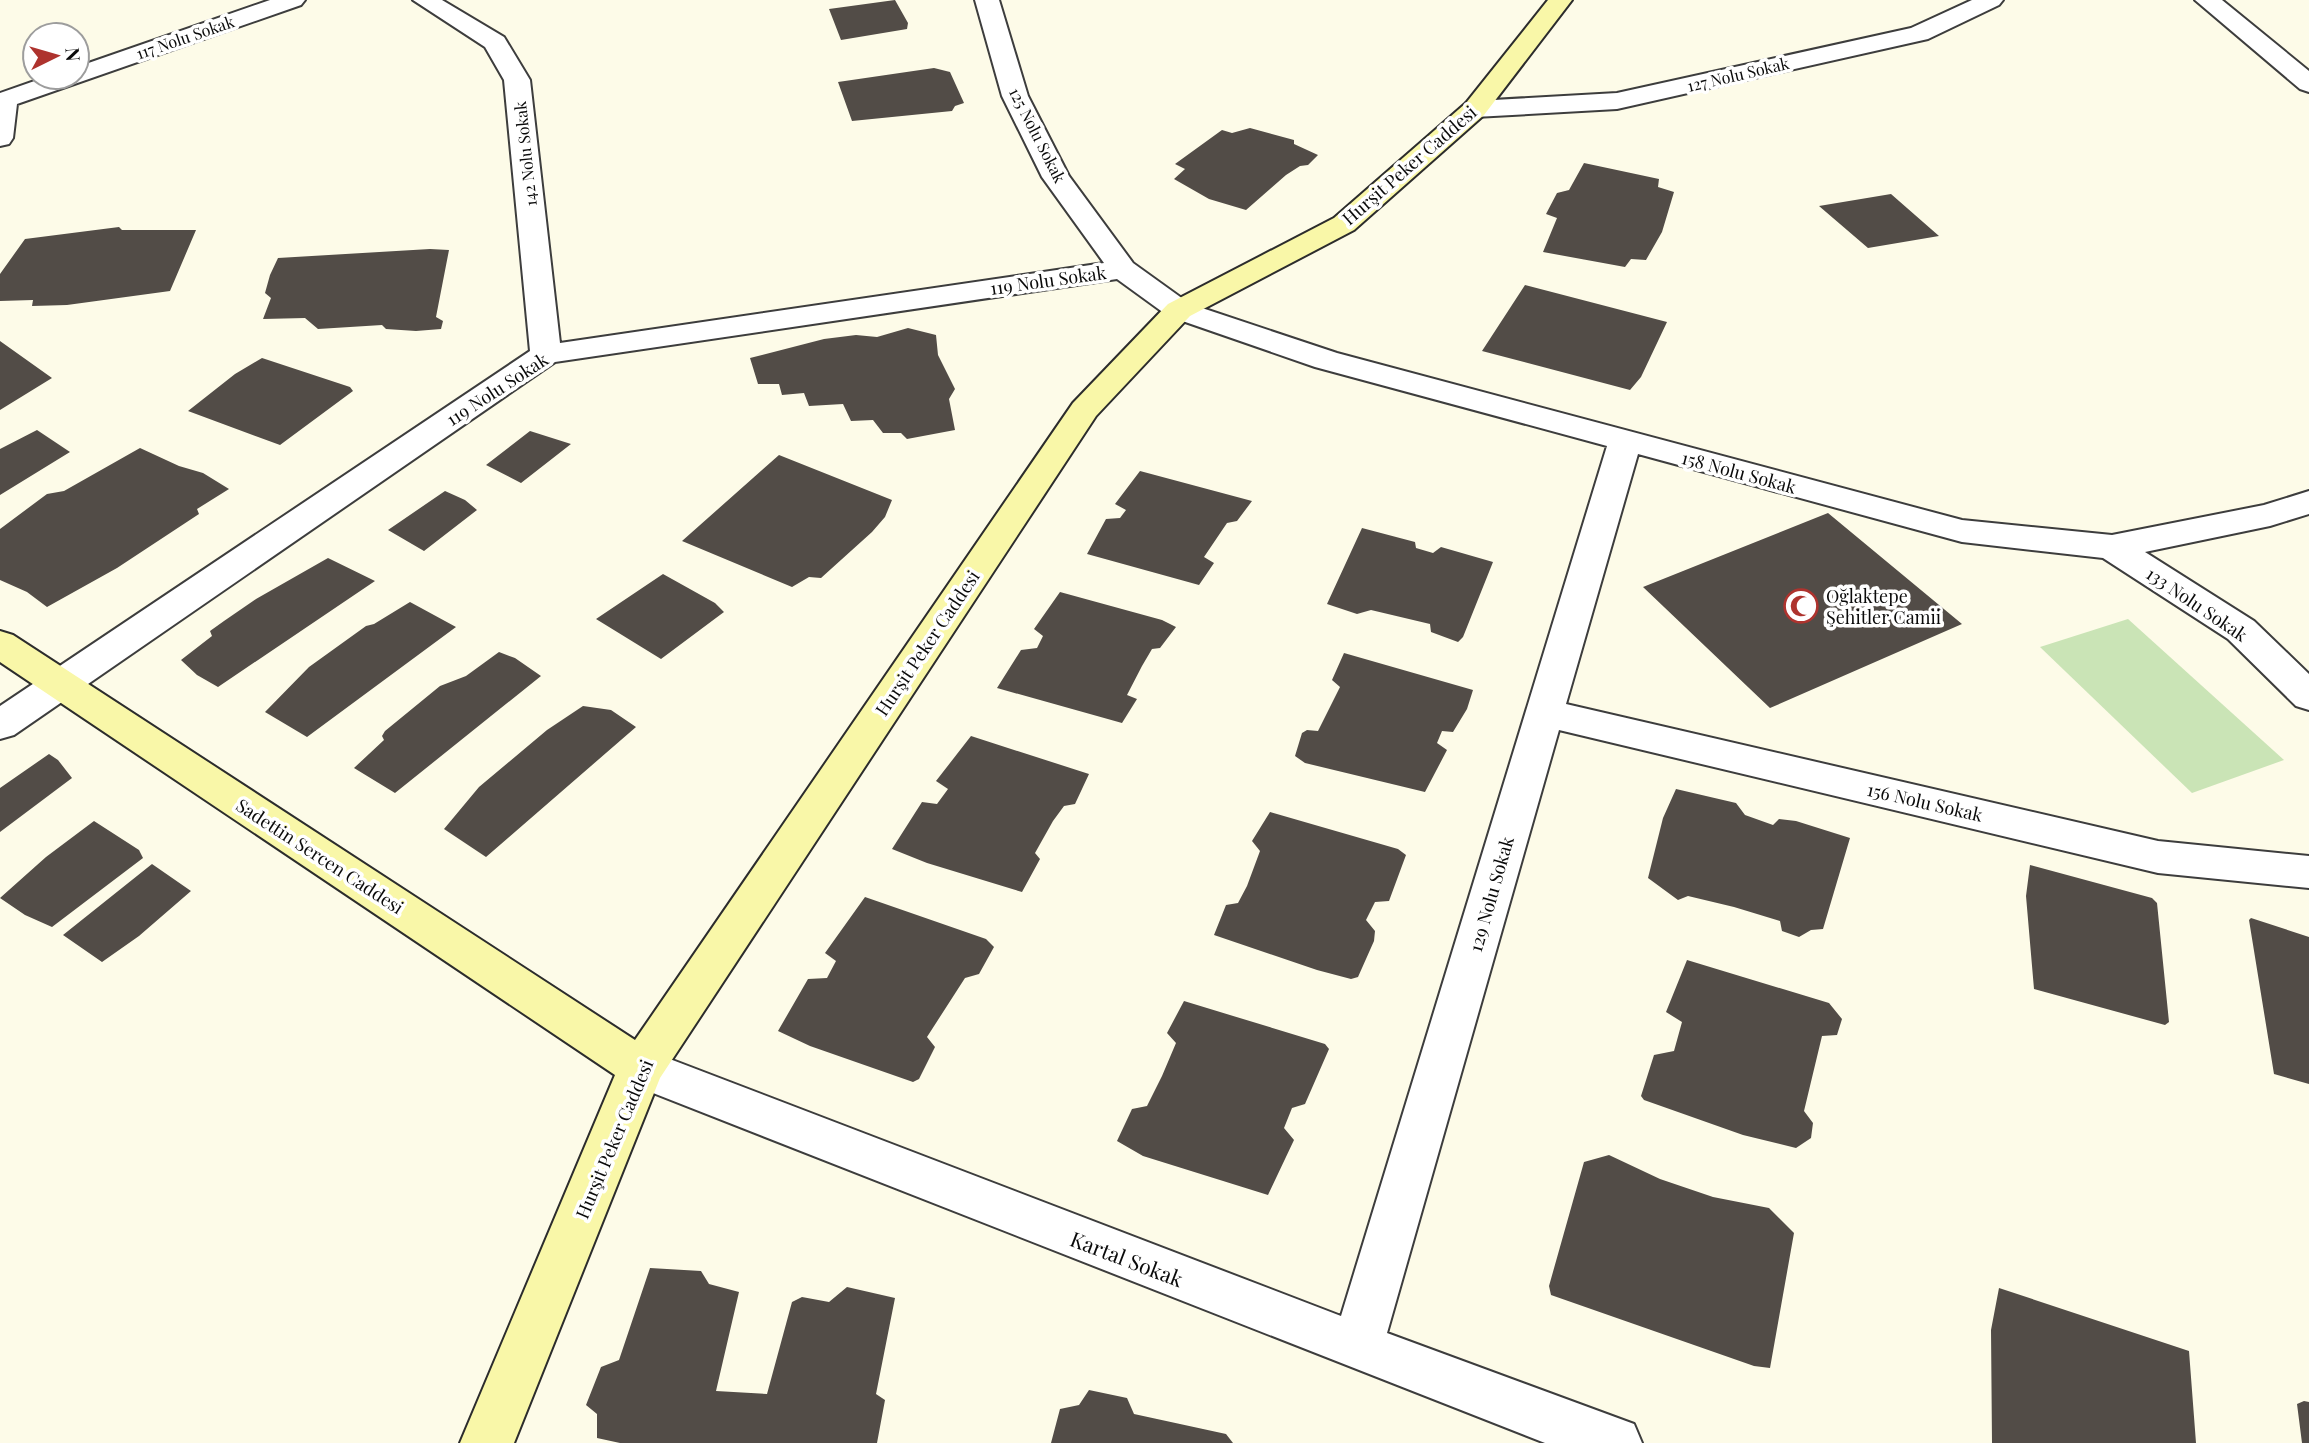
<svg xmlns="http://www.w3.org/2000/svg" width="2309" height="1443" viewBox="0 0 2309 1443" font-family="'Playfair Display',serif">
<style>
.green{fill:#cae4b6}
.building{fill:#524c47}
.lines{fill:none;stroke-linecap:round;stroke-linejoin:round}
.street-casing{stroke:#3d3d3d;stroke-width:4}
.secondary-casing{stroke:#2c2c2c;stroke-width:4}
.street{fill:#fff;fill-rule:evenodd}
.secondary{fill:#f9f7a8;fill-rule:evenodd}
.labels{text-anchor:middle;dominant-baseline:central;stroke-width:7;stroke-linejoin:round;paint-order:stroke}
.far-street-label{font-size:16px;fill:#0a0a0a;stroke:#fff}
.street-label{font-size:18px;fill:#0a0a0a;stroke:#fff}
.poi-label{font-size:18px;fill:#0a0a0a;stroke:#fff;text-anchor:start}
.near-street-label{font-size:21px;fill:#0a0a0a;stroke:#fff}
</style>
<rect width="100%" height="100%" fill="#fdfbe8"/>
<path class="green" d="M2128,619L2284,760L2192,793L2040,647Z"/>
<path class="building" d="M895,0L908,23L907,29L841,40L829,9Z
M934,68L950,72L964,103L955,106L952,111L852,121L838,82Z
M1250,128L1294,140V144L1318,155L1308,165L1300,166L1286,175L1246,210L1209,199L1174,179L1185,169L1175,164L1222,130L1232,133Z
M1584,163L1659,179L1658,187L1674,192L1662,232L1646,260L1631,259L1625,267L1543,252L1557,218L1546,214L1557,193L1569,190Z
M1891,194L1939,236L1868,248L1819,206Z
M119,227L122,230H196L170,291L67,305L32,306L33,300L0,301V274L25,239Z
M430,249L449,250L436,317L443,321L441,329L416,331L386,329L382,325L318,329L305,318L263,319L271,298L265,293L270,275L278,258Z
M1525,285L1667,322L1641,377L1630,390L1482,351Z
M908,328L936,335L938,355L955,389L949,399L955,430L907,439L901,433H883L873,420L851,421L843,404L809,406L804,393L782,395L779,384H758L750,358L824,339L856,335L877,337Z
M0,341L52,378L0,410Z
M262,358L350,387L353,391L280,445L188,411L235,374Z
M37,430L70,452L0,495V449Z
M530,431L571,444L521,483L486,465Z
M140,448L179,466L203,473L229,489L197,509L199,514L117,568L47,607L27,592L0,580V529L47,494L64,491Z
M779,455L892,500L885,517L872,532L821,578L809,577L792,587L682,541Z
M1140,471L1252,501L1237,521L1227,523L1204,557L1214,563L1199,585L1087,554L1106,519L1120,518L1126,510L1115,504Z
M445,491L465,500L477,510L424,551L388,530Z
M1828,513L1962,624L1770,708L1643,587Z
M1362,528L1415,542L1416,548L1433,553L1441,547L1493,562L1463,637L1458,642L1431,632L1430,624L1371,610L1357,614L1327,604Z
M328,558L375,581L218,687L197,675L181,660L212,636L210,631L224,621L256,599Z
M663,574L715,603L724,612L661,659L596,619Z
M1060,592L1162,620L1176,627L1160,648L1152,649L1142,666L1127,695L1137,699L1122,723L997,688L1021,650L1037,648L1043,636L1034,629Z
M410,602L456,627L307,737L265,712L309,667L366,626L374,624Z
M499,652L515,658L541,676L395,793L354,768L384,740L382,736L385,731L440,686L466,676Z
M1344,653L1473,690L1467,709L1453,732L1442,731L1437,743L1447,750L1425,792L1305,763L1295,756L1302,733L1307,730L1318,731L1340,687L1332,680Z
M583,706L611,710L636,727L486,857L444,829L479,787L547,730Z
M971,736L1089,774L1075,804L1064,806L1053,821L1035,853L1040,859L1022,892L927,863L892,849L922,802L937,804L948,789L936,781Z
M49,754L58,760L72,778L0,832V788Z
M1676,789L1736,803L1745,815L1773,825L1779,819L1796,821L1850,838L1823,929L1811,930L1799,937L1782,931L1780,921L1734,907L1688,896L1678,900L1648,878L1663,818Z
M1270,812L1398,849L1406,855L1389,901L1375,902L1366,920L1375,931L1374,941L1358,977L1351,979L1317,970L1214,935L1226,905L1238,903L1247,886L1260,851L1252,841Z
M94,821L139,850L143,858L52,927L25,915L0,898L46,857Z
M152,864L191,891L139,936L102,962L63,935Z
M2030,865L2152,898L2157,903L2169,1022L2165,1025L2034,989L2026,896Z
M865,897L986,939L994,947L979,974L965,978L927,1037L935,1047L919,1079L913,1082L810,1046L778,1031L808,979L827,978L836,961L825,953Z
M2251,918L2309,937V1084L2274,1074L2249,920Z
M1687,960L1829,1003L1842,1019L1837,1035L1822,1036L1804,1111L1813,1123L1811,1138L1796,1148L1743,1135L1644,1100L1641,1096L1654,1055L1674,1051L1682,1022L1666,1012Z
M1184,1001L1325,1044L1329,1049L1305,1104L1292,1108L1284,1128L1294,1140L1268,1195L1143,1156L1117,1141L1132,1109L1147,1106L1162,1076L1176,1043L1167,1033Z
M1609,1155L1660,1179L1713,1197L1769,1208L1794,1233L1770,1368L1754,1366L1551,1295L1549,1286L1584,1162Z
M650,1268L701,1271L709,1284L739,1292L716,1391L767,1394L792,1302L802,1297L829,1302L847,1287L895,1298L876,1394L885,1400L877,1443H620L597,1438V1414L586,1405L601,1367L619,1360Z
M1999,1288L2189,1351L2196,1443H1992L1991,1330Z
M1089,1390L1127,1398L1134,1414L1226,1434L1233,1443H1051L1060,1409L1079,1405Z
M2304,1401L2309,1402V1443H2302L2297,1404Z"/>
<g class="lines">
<defs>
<path id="street" d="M270,0H305L301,5L17,104L13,138L9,144L0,146V93L46,77H77V67Z
M413,0H442L504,37L530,80L560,343L1104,263L1042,177L1002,96L975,0H999L1028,96L1069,176L1133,263L1190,304L1337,353L1962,520L2112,535L2264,505L2309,491V514L2270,526L2145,552L2254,621L2309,674V710L2296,706L2228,639L2103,558L1962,542L1638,454L1566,704L2158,841L2309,856V888L2158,873L1559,730L1387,1333L1634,1424L1642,1443H1545L625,1082L618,1068L625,1054L641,1048L1341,1316L1607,446L1315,367L1168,316L1117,279L555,362L14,735L0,739V706L530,351L504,80L485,47Z
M1972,0H2003L1999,5L1928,39L1617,109L1475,117L1466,115L1462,109L1466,103L1475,101L1617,93L1911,28Z
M2195,0H2222L2309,71V92L2300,89Z"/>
<path id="secondary" d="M1548,0H1572L1484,115L1354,230L1190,316L1096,416L660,1078L514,1443H460L615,1075L0,662V631L13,635L635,1040L1073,403L1168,304L1334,218L1466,103Z"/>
</defs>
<use href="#street" class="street-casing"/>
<use href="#secondary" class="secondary-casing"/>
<use href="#street" class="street"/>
<use href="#secondary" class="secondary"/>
</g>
<defs>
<symbol id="mosque-ring" viewBox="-11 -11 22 22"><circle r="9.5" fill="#fff" stroke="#ae332e" stroke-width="1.5"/><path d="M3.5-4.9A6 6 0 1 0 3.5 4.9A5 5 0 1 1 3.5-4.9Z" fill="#ae332e"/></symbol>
</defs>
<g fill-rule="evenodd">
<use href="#mosque-ring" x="1782" y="587" width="38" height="38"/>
</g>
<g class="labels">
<g class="far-street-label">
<text transform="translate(185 37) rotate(-19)">117 Nolu Sokak</text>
<text transform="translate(1738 74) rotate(-13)">127 Nolu Sokak</text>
<text transform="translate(1038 135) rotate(63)">125 Nolu Sokak</text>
<text transform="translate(525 154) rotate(-96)">142 Nolu Sokak</text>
</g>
<g class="street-label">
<text transform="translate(1409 165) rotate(-41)">Hurşit Peker Caddesi</text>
<text transform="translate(1048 280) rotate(-8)">119 Nolu Sokak</text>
<text transform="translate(497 389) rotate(-33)">119 Nolu Sokak</text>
<text transform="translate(1739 472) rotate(15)">158 Nolu Sokak</text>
<text transform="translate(2197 604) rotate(34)">133 Nolu Sokak</text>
<text transform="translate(927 643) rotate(-56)">Hurşit Peker Caddesi</text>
<text transform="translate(1925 802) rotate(13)">156 Nolu Sokak</text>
<text transform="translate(320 856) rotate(33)">Sadettin Sercen Caddesi</text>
<text transform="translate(1491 894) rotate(-74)">129 Nolu Sokak</text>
<text transform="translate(614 1139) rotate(-67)">Hurşit Peker Caddesi</text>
</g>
<g class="poi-label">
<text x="1826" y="596">Oğlaktepe<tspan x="1826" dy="21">Şehitler Camii</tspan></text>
</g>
<g class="near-street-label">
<text transform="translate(1127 1258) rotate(21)">Kartal Sokak</text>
</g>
</g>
<g transform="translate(56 56) rotate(85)"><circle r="33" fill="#ffffff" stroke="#9d9d9d" stroke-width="2"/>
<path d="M0-5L12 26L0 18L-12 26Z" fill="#ae332e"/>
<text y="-10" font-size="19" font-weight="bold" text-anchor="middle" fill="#0a0a0a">N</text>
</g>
</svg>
